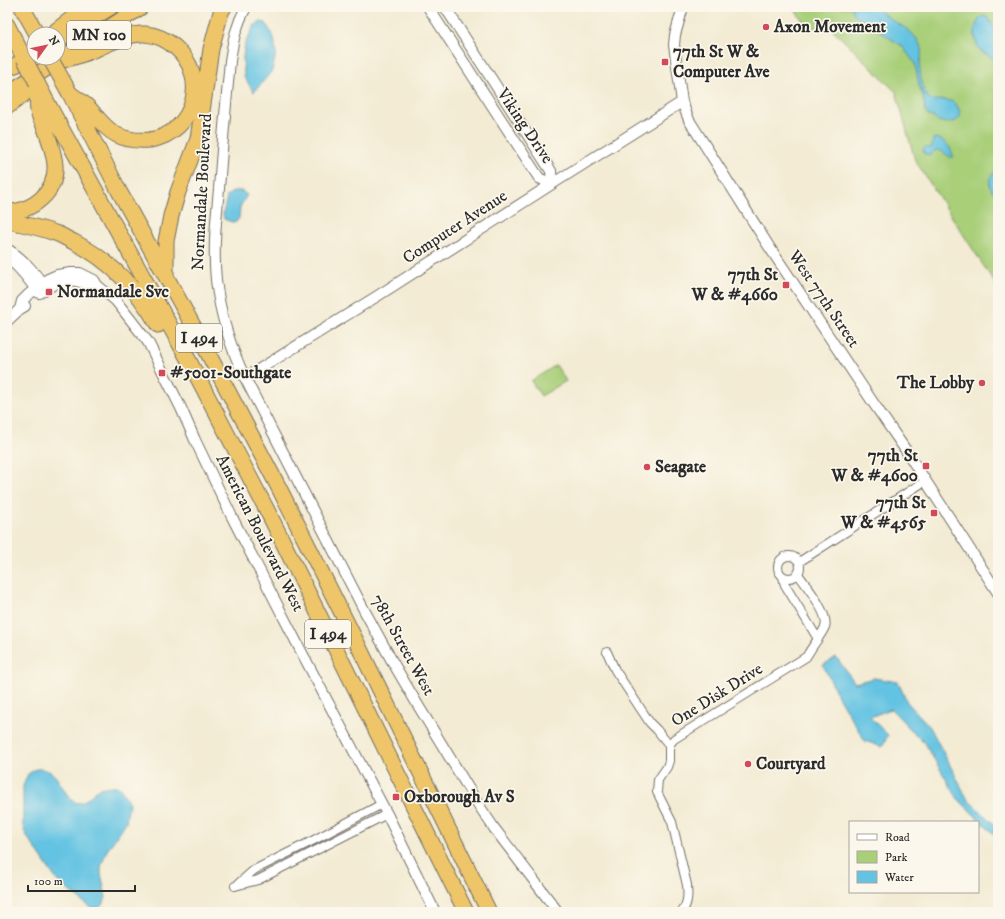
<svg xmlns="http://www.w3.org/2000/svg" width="1005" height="919" viewBox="0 0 1005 919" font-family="'IM FELL DW Pica',serif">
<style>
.green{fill:#a9cf79;stroke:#6a7d52}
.water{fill:#64c3e2;stroke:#487786}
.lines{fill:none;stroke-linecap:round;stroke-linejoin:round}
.minor-casing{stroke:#716e66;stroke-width:10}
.tertiary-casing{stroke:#716e66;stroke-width:12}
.motorway-casing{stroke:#716e66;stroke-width:17}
.minor{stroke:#fff;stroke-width:8}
.tertiary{stroke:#fff;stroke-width:10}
.motorway{stroke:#eec569;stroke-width:15}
.motorway-bridge-casing{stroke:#716e66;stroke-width:17;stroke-linecap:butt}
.motorway-bridge{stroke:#eec569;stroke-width:15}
.poi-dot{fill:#d1495b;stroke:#fbf7ec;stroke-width:1.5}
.labels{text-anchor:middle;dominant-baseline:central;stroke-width:3.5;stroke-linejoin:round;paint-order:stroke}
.shield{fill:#fbf7ec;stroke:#696865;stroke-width:1}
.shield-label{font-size:16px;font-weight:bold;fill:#2b2b2b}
.poi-label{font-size:17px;font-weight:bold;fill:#2b2b2b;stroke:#fbf7ec;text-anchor:start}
.street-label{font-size:17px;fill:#2b2b2b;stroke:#fbf7ec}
</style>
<rect width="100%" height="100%" fill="#fbf7ec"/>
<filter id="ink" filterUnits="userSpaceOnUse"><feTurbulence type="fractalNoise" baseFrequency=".025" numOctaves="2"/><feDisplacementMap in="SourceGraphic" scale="8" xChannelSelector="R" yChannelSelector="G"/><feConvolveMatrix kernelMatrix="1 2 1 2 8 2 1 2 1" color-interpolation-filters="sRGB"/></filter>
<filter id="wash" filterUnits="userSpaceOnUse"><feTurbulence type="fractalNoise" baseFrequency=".012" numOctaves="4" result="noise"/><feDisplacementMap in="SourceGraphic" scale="16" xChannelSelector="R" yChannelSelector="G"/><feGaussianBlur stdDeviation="0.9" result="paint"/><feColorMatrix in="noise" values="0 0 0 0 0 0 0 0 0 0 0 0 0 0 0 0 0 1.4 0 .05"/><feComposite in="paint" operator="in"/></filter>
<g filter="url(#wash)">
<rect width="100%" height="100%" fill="#f3ebd3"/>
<path class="green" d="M793,7H998V288L915,160L896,92L825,22L810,31Z
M556,365L566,381L541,396L531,381Z"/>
<path class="water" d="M851,7C857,7 871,5 876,8C880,10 884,15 888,17C900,26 917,32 921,48C922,53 921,58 920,63C919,71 922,90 927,96C931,102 937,100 943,100C954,99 961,107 960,117L956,121L946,123L938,121L927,114L925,111L923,95L919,86L915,64L911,58L902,46L867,23L856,17L854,14Z
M983,16C992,16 991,27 998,32V65C996,62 994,60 992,58C988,55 984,54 981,51C973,42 972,23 983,16Z
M261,22L266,23L274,38L276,54L272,71L254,92L244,77L243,57L245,44L254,26Z
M935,138C944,139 953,148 953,158C946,156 943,150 936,150C932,153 930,157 924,153L923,149L925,147L931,148L932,146L933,139Z
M998,168V196C985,186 988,178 998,168Z
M234,191H241L247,195L240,207L239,218L237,221L232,222L224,219L223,214L227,196Z
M836,657L855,683L874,678L898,682L907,702L930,727L968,800L998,828V838L958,799L925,744L891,709L870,717L888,735L882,747L865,741L839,698L823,665Z
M36,769H42L51,772L56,777L70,799L77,803L83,802L100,788L111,786H116L120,788L129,803L126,822L106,852L101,867V874L106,897L104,903L98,909L93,910L58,882L26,835L23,827V786L28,774Z"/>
</g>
<g filter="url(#ink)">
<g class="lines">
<defs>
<path id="minor" d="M778 567a11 11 0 1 1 22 0a11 11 0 1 1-22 0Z
M799,562L925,481
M783,577L785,585L818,639
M607,652L615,670L650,723L657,730L669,745
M238,884L254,870L314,840L382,804
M235,886L258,880L387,814
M682,912C688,903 688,896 687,885L672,822L657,792L658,780L667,767L669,761V745L674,739L806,657L808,654C813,645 821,636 825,627C830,615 806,585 798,574"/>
<path id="tertiary" d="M246,7C236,26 233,40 230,61C226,104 222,146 219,189C216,219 213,250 216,280C220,315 230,346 245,378L363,608L392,661L416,702L478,804L494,828L558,912
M428,7L539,178L552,184
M445,7L551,171L552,184
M683,7L675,35L674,45L682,102L689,120L768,245L872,401L905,449L998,593
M7,249C24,259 34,272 46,288
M7,258C21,267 29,281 39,293
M40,293C58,280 70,276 91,286L93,285
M20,309L22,301L28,295L48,279L57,275L71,273H80L94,280L97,285L116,301L127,315L148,342L181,408L195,440L232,517L301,651L387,814L435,912
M7,321L20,309L25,306
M245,378L379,295L552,184L682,102"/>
<path id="motorway" d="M22,7L37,34
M7,25L24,58
M53,33L87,7
M58,40L111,7
M56,62C68,59 80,56 91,51C109,44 126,33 145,34C157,35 167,40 175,47C210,76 195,133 150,140C139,141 127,140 117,135C105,129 98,118 89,108C84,103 78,99 72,95
M7,68L18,64L34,54
M37,83L49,106L187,357L270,516L466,912
M69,92L119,191L201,340L278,486L355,639L489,912
M7,94L141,7
M7,107L23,95L31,86
M7,212C20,212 31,208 41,199C64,178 54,153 45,128C43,123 39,117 38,111C37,104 38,97 37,90
M7,221C24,224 41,228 58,234C63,236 69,240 74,242C111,261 138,290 158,325
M166,276V241L171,216L178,192L198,139L211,49L221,12L224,7"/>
</defs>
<use href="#minor" class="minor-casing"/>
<use href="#tertiary" class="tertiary-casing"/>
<use href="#motorway" class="motorway-casing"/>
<use href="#minor" class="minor"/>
<use href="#tertiary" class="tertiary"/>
<use href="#motorway" class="motorway"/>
<defs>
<path id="motorway-bridge" d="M24,58L37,83
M50,58L69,92"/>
</defs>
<use href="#motorway-bridge" class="motorway-bridge-casing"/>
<use href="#motorway-bridge" class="motorway-bridge"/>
</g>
</g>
<g class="poi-dot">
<circle cx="766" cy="27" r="4"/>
<rect x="661" y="58" width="8" height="8" rx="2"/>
<rect x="782" y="281" width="8" height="8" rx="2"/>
<rect x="45" y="288" width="8" height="8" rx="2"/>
<rect x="158" y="369" width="8" height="8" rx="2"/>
<circle cx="982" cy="383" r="4"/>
<rect x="922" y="462" width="8" height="8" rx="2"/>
<circle cx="647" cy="467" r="4"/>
<rect x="930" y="509" width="8" height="8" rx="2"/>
<circle cx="748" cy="764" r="4"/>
<rect x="392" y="793" width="8" height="8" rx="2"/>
</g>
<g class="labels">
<g class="shield">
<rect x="67" y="21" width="64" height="28" rx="3"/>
<rect x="176" y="324" width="46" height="28" rx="3"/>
<rect x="305" y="620" width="46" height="28" rx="3"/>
</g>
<g class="shield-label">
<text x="99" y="35">MN 100</text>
<text x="199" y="338">I 494</text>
<text x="328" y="634">I 494</text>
</g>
<g class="poi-label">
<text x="774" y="27">Axon Movement</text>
<text x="673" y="52">77th St W &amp;<tspan x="673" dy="20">Computer Ave</tspan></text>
<text x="778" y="275" text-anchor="end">77th St<tspan x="778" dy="20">W &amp; #4660</tspan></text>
<text x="57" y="292">Normandale Svc</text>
<text x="170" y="373">#5001-Southgate</text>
<text x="974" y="383" text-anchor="end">The Lobby</text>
<text x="918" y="456" text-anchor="end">77th St<tspan x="918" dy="20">W &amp; #4600</tspan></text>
<text x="655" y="467">Seagate</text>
<text x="926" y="503" text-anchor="end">77th St<tspan x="926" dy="20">W &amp; #4565</tspan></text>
<text x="756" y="764">Courtyard</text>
<text x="404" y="797">Oxborough Av S</text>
</g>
<g class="street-label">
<text transform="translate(525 126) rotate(56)">Viking Drive</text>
<text transform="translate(202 192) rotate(-87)">Normandale Boulevard</text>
<text transform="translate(455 227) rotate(-33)">Computer Avenue</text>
<text transform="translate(824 299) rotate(56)">West 77th Street</text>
<text transform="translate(260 533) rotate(63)">American Boulevard West</text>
<text transform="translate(403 645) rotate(61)">78th Street West</text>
<text transform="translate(717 695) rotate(-32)">One Disk Drive</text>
</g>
</g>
<rect width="1005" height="919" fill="none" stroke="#fbf7ec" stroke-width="24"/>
<rect x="849" y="821" width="130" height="72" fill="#fbf7ec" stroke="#a8a59f"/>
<rect x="857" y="834" width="20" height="6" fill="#ffffff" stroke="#a8a59f"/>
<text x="885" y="841" font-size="12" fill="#2b2b2b">Road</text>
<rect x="857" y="851" width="20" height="12" fill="#a9cf79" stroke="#a8a59f"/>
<text x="885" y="861" font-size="12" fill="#2b2b2b">Park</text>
<rect x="857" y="871" width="20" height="12" fill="#64c3e2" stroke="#a8a59f"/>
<text x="885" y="881" font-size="12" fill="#2b2b2b">Water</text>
<g transform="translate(46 46) rotate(57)"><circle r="19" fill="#fbf7ec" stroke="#a8a59f"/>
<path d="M0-3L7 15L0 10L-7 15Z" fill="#d1495b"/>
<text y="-6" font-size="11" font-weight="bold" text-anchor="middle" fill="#2b2b2b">N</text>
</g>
<path d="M28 885v6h107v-6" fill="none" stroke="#2b2b2b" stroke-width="2"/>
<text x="34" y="885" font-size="12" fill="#2b2b2b" stroke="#fbf7ec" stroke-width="3" paint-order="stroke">100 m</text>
</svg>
